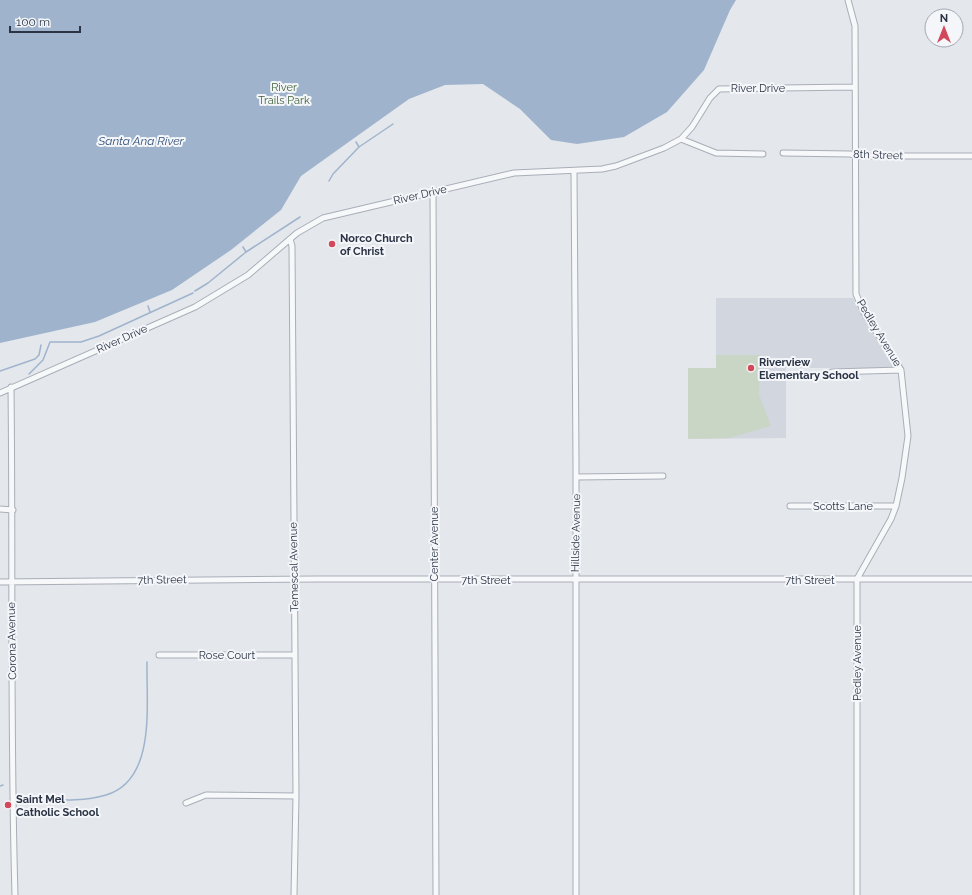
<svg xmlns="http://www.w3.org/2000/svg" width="972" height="895" viewBox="0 0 972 895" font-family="Raleway,sans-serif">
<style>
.built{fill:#d2d6de}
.green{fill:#c9d6c5}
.water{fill:#9fb4cc}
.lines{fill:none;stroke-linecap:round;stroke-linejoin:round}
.stream{stroke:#9fb4cc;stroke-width:1.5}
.street-casing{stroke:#a9aeb7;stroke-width:7}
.street{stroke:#f7f8fa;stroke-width:5}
.poi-dot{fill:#d1495b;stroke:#f4f6f9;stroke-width:1.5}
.labels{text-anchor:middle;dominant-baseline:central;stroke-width:4;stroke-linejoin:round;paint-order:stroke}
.park-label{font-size:11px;fill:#3f6138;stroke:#f4f6f9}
.street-label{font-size:11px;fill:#2b3445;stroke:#f4f6f9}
.poi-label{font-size:11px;font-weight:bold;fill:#2b3445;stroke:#f4f6f9;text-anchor:start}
.water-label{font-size:12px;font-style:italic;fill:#34527a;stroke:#f4f6f9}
</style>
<rect width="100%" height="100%" fill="#e4e7ec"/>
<path class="built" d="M716,298H853L860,313L895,368H786V438L688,439V368H716Z"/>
<path class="green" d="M716,355H760L759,395L771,426L729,438L688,439V368H716Z"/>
<path class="water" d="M0,0H736L730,10L704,70L667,112L624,137L577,144L551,140L520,109L483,84L445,85L409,99L301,176L281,210L231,250L172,290L95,322L0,343Z"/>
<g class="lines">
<path class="stream" d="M359,147L393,124
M329,181L333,174L359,147L356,142
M243,247L246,252L300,217
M195,291L208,283L246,252
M148,306L150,312
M0,371L35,359L39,355L41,345
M29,374L43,360L50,342H81L99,336L193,293
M0,786L3,785
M23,799C50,799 80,803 106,795C157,780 146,703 147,662"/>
<defs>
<path id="street" d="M848,0L855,26L856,294L863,311L901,370L908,436L902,478L896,506L891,519L857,579V895
M681,139L716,153L763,154
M783,153L850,154L860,156H972
M574,171L576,461V895
M433,192L436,895
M290,239L292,246L296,796L294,895
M832,372L901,370
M11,387C13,556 10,726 15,895
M0,393L195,307L248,275L297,233L323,218L514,173L602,169L616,166L664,148L681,139L692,127L710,98L719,89L855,87
M576,477L663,476
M790,506H896
M0,509L13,510
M0,582L318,579H972
M159,655H295
M186,803L206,795L296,796"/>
</defs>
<use href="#street" class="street-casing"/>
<use href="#street" class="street"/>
</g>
<g class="poi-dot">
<circle cx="332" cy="244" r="4"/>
<circle cx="751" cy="368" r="4"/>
<circle cx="8" cy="805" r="4"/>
</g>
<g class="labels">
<g class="park-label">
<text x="284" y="87">River<tspan x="284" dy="13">Trails Park</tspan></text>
</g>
<g class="street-label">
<text x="758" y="88">River Drive</text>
<text transform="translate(878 155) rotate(2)">8th Street</text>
<text transform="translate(420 195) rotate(-13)">River Drive</text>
<text transform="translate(879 333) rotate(59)">Pedley Avenue</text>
<text transform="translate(122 339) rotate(-24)">River Drive</text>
<text x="843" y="506">Scotts Lane</text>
<text transform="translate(576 533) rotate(-89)">Hillside Avenue</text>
<text transform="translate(434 544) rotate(-90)">Center Avenue</text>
<text transform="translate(294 567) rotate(-91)">Temescal Avenue</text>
<text transform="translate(162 580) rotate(-1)">7th Street</text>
<text x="486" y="580">7th Street</text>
<text x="810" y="580">7th Street</text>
<text transform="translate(12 641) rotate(-91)">Corona Avenue</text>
<text x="227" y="655">Rose Court</text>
<text transform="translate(857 663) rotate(-90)">Pedley Avenue</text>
</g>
<g class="poi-label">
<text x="340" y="238">Norco Church<tspan x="340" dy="13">of Christ</tspan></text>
<text x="759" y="362">Riverview<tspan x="759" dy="13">Elementary School</tspan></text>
<text x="16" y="799">Saint Mel<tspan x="16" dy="13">Catholic School</tspan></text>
</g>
<g class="water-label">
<text x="141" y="141">Santa Ana River</text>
</g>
</g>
<g transform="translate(944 28)"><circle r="19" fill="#f4f6f9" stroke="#a4a8b1"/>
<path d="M0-3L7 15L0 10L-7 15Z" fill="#d1495b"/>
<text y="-6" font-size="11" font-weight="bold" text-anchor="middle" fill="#2b3445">N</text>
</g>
<path d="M10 26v6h70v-6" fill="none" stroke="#2b3445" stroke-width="2"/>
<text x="16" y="26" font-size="12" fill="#2b3445" stroke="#f4f6f9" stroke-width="3" paint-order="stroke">100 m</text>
</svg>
